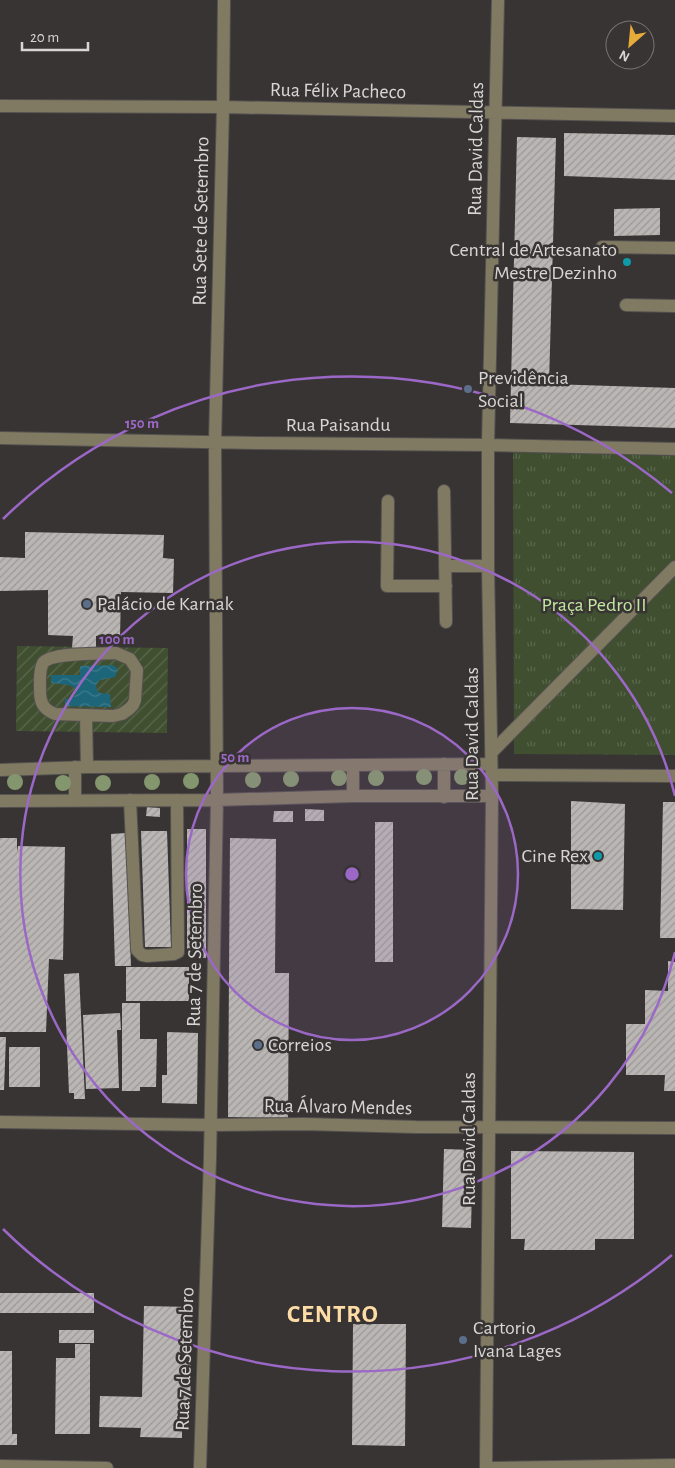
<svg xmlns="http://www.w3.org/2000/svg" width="675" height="1468" viewBox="0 0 675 1468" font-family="'Alegreya Sans',sans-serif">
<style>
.grass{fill:url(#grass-tufts)}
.garden{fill:url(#garden-furrows)}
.water{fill:url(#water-waves)}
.building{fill:url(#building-hatch)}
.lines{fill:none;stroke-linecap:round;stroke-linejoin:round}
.minor-casing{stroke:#555150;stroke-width:14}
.minor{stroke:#817a63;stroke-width:12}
.tree{fill:#83966d}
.ring{fill:none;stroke:#9c68c7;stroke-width:2.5}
.culture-dot{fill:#0f9aa8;stroke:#383433;stroke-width:2}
.service-dot{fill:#5c6f8a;stroke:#383433;stroke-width:2}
.labels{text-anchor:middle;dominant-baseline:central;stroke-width:5;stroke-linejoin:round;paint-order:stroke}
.street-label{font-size:20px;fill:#d8d6d5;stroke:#383433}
.poi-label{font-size:20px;fill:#d8d6d5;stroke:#383433;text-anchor:start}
.park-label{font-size:20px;fill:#c0e79d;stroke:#383433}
.district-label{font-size:25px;font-weight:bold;letter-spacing:1px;fill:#fedca5;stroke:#383433}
.centre{fill:#9c68c7;stroke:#383433;stroke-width:2.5}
.ring-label{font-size:15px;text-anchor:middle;font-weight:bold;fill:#9c68c7;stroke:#383433;stroke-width:5;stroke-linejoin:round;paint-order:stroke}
</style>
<defs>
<pattern id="grass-tufts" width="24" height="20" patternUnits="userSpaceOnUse" patternTransform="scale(1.25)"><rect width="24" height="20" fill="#3f4f30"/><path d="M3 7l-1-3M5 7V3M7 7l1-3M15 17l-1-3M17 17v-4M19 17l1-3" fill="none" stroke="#5a684d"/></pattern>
<pattern id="garden-furrows" width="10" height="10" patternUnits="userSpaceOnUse" patternTransform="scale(1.25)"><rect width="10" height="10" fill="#3f4f30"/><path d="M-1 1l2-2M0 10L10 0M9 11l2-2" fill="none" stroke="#5a684d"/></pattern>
<pattern id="water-waves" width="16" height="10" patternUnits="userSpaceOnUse" patternTransform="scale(1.25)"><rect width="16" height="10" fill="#1d667a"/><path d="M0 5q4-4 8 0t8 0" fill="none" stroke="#3d7b8c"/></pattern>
<pattern id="building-hatch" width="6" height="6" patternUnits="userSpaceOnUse" patternTransform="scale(1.25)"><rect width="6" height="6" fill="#bab6b4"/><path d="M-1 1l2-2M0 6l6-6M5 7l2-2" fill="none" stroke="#9c9897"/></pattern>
</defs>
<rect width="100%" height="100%" fill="#383433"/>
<path class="grass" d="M513,452L675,456V755L514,754Z"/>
<path class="garden" d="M17,646L168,648L167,733L16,731Z"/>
<path class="water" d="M113,665L118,669L115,677L100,680L96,685L97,690L100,693L110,694L111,707L65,706V699C72,699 78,696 75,688L69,685L51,683V675H80V666Z"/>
<path class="building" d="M564,133L675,135V180L564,176Z
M517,137L556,138L549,384L675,388V428L510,423Z
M660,208V235L614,236V209Z
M25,532L164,535L163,558L174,559L173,593L121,592L120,637L96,636V649L72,648L73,636L48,635V590L0,591V557L25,558Z
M571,801L625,804L623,910L571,909Z
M663,802H675V938H660Z
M147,807L160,808V817L146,816Z
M305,809L324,810V821H305Z
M274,811H293V822H273Z
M375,822H393V962H375Z
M187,829H206V958H187Z
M141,831H167L171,947H145Z
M126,833L131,966H115L111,834Z
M0,838H17V852L18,846L65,847L63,960L49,959L46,1032H0Z
M230,838L276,839L275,973H289L288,1118L228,1117Z
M668,961L675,962V1091H664L665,1075H626V1024H645V990L668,991Z
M126,967H189V1001H126Z
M79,973L85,1099H74V1093H69L64,974Z
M122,1003H140V1039H157L156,1087H140V1091H122Z
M120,1013L121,1030H117L119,1088L86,1089L83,1015Z
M167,1032L198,1033L197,1104L162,1103V1075H167Z
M0,1037H6L4,1090H0Z
M9,1047H40V1087H9Z
M444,1149L473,1150L471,1228L442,1227Z
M511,1151L634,1152V1239H595V1250H524L525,1239H511Z
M0,1293H94V1313H0Z
M144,1306L192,1307L190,1412H182V1438L140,1437L141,1428L99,1427L100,1396L142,1397Z
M353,1324H406L405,1446L352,1445Z
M59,1330H94V1343H59Z
M75,1344H90V1434H55L56,1358H75Z
M0,1351H12V1434H17V1445H0Z"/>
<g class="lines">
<defs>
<path id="minor" d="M0,106L223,107L675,116
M602,247L675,248
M626,305L675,306
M0,438L258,443L488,445L675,449
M444,491L446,622
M388,501L387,586H446
M445,566H488
M116,653L130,659L137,670L135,700L133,705L129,709L122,714L113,716L55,714C43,709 40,703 40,690C40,682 39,670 43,663C51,652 102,654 116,653Z
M86,715L87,767
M492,752L675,567
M444,764V797
M353,765V796
M75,767V800
M0,770L87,767L491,764
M492,775L675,776
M130,800L137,950L142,955L147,956L174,954L178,952L177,800
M0,801L217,800L353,796H492
M0,1122L210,1125L304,1124L416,1127L675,1128
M0,1466L107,1468
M200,1468L210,1158L217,800L215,442L223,107L224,0
M486,1468L492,796L488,566V445L498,0
M491,1468L675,1465"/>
</defs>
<use href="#minor" class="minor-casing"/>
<use href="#minor" class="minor"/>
</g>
<g class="tree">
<circle cx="424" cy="777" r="8"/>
<circle cx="462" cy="777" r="8"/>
<circle cx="339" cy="778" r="8"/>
<circle cx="376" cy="778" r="8"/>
<circle cx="291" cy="779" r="8"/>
<circle cx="253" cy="780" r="8"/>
<circle cx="191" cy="781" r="8"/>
<circle cx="15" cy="782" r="8"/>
<circle cx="152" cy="782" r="8"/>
<circle cx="63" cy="783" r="8"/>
<circle cx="103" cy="783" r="8"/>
</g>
<circle cx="352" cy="874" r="166" fill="#9c68c7" fill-opacity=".12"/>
<g class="ring">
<circle cx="352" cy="874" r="166"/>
<path d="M675 952A332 332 0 1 1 675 796"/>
<path d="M672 1255A498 498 0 0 1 3 1229M3 519A498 498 0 0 1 672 493"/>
</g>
<g class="culture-dot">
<circle cx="627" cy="262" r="5"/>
<circle cx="598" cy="856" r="5"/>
</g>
<g class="service-dot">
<circle cx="468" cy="389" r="5"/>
<circle cx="87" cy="604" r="5"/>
<circle cx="258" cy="1045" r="5"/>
<circle cx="463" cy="1340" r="5"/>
</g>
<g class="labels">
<g class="street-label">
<text transform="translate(338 91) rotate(1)">Rua Félix Pacheco</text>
<text transform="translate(476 149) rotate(-89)">Rua David Caldas</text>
<text transform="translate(201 221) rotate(-89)">Rua Sete de Setembro</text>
<text x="338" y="425">Rua Paisandu</text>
<text transform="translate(472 734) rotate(-90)">Rua David Caldas</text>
<text transform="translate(195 955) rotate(-89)">Rua 7 de Setembro</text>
<text transform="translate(338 1107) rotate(1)">Rua Álvaro Mendes</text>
<text transform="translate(469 1139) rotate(-90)">Rua David Caldas</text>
<text transform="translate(185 1359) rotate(-88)">Rua 7 de Setembro</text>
</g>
<g class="poi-label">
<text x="617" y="250" text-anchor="end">Central de Artesanato<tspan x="617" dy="23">Mestre Dezinho</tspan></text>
<text x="478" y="378">Previdência<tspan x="478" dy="23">Social</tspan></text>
<text x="97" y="604">Palácio de Karnak</text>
<text x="588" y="856" text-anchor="end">Cine Rex</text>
<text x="268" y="1045">Correios</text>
<text x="473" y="1328">Cartorio<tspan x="473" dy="23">Ivana Lages</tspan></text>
</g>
<g class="park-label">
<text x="594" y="605">Praça Pedro II</text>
</g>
<g class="district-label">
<text x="333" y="1314">CENTRO</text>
</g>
</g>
<circle cx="352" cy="874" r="8" class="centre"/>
<g class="ring-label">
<text x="142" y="428">150 m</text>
<text x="117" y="644">100 m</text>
<text x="235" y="762">50 m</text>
</g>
<g transform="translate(630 45) rotate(207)"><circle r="24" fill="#383433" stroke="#787574"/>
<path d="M0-4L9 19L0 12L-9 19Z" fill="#e7ac37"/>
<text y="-8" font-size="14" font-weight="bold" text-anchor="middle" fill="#d8d6d5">N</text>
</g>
<path d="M22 42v8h66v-8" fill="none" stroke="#d8d6d5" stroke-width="2.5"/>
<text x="30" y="42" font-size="15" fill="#d8d6d5" stroke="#383433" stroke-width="4" paint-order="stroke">20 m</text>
</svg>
